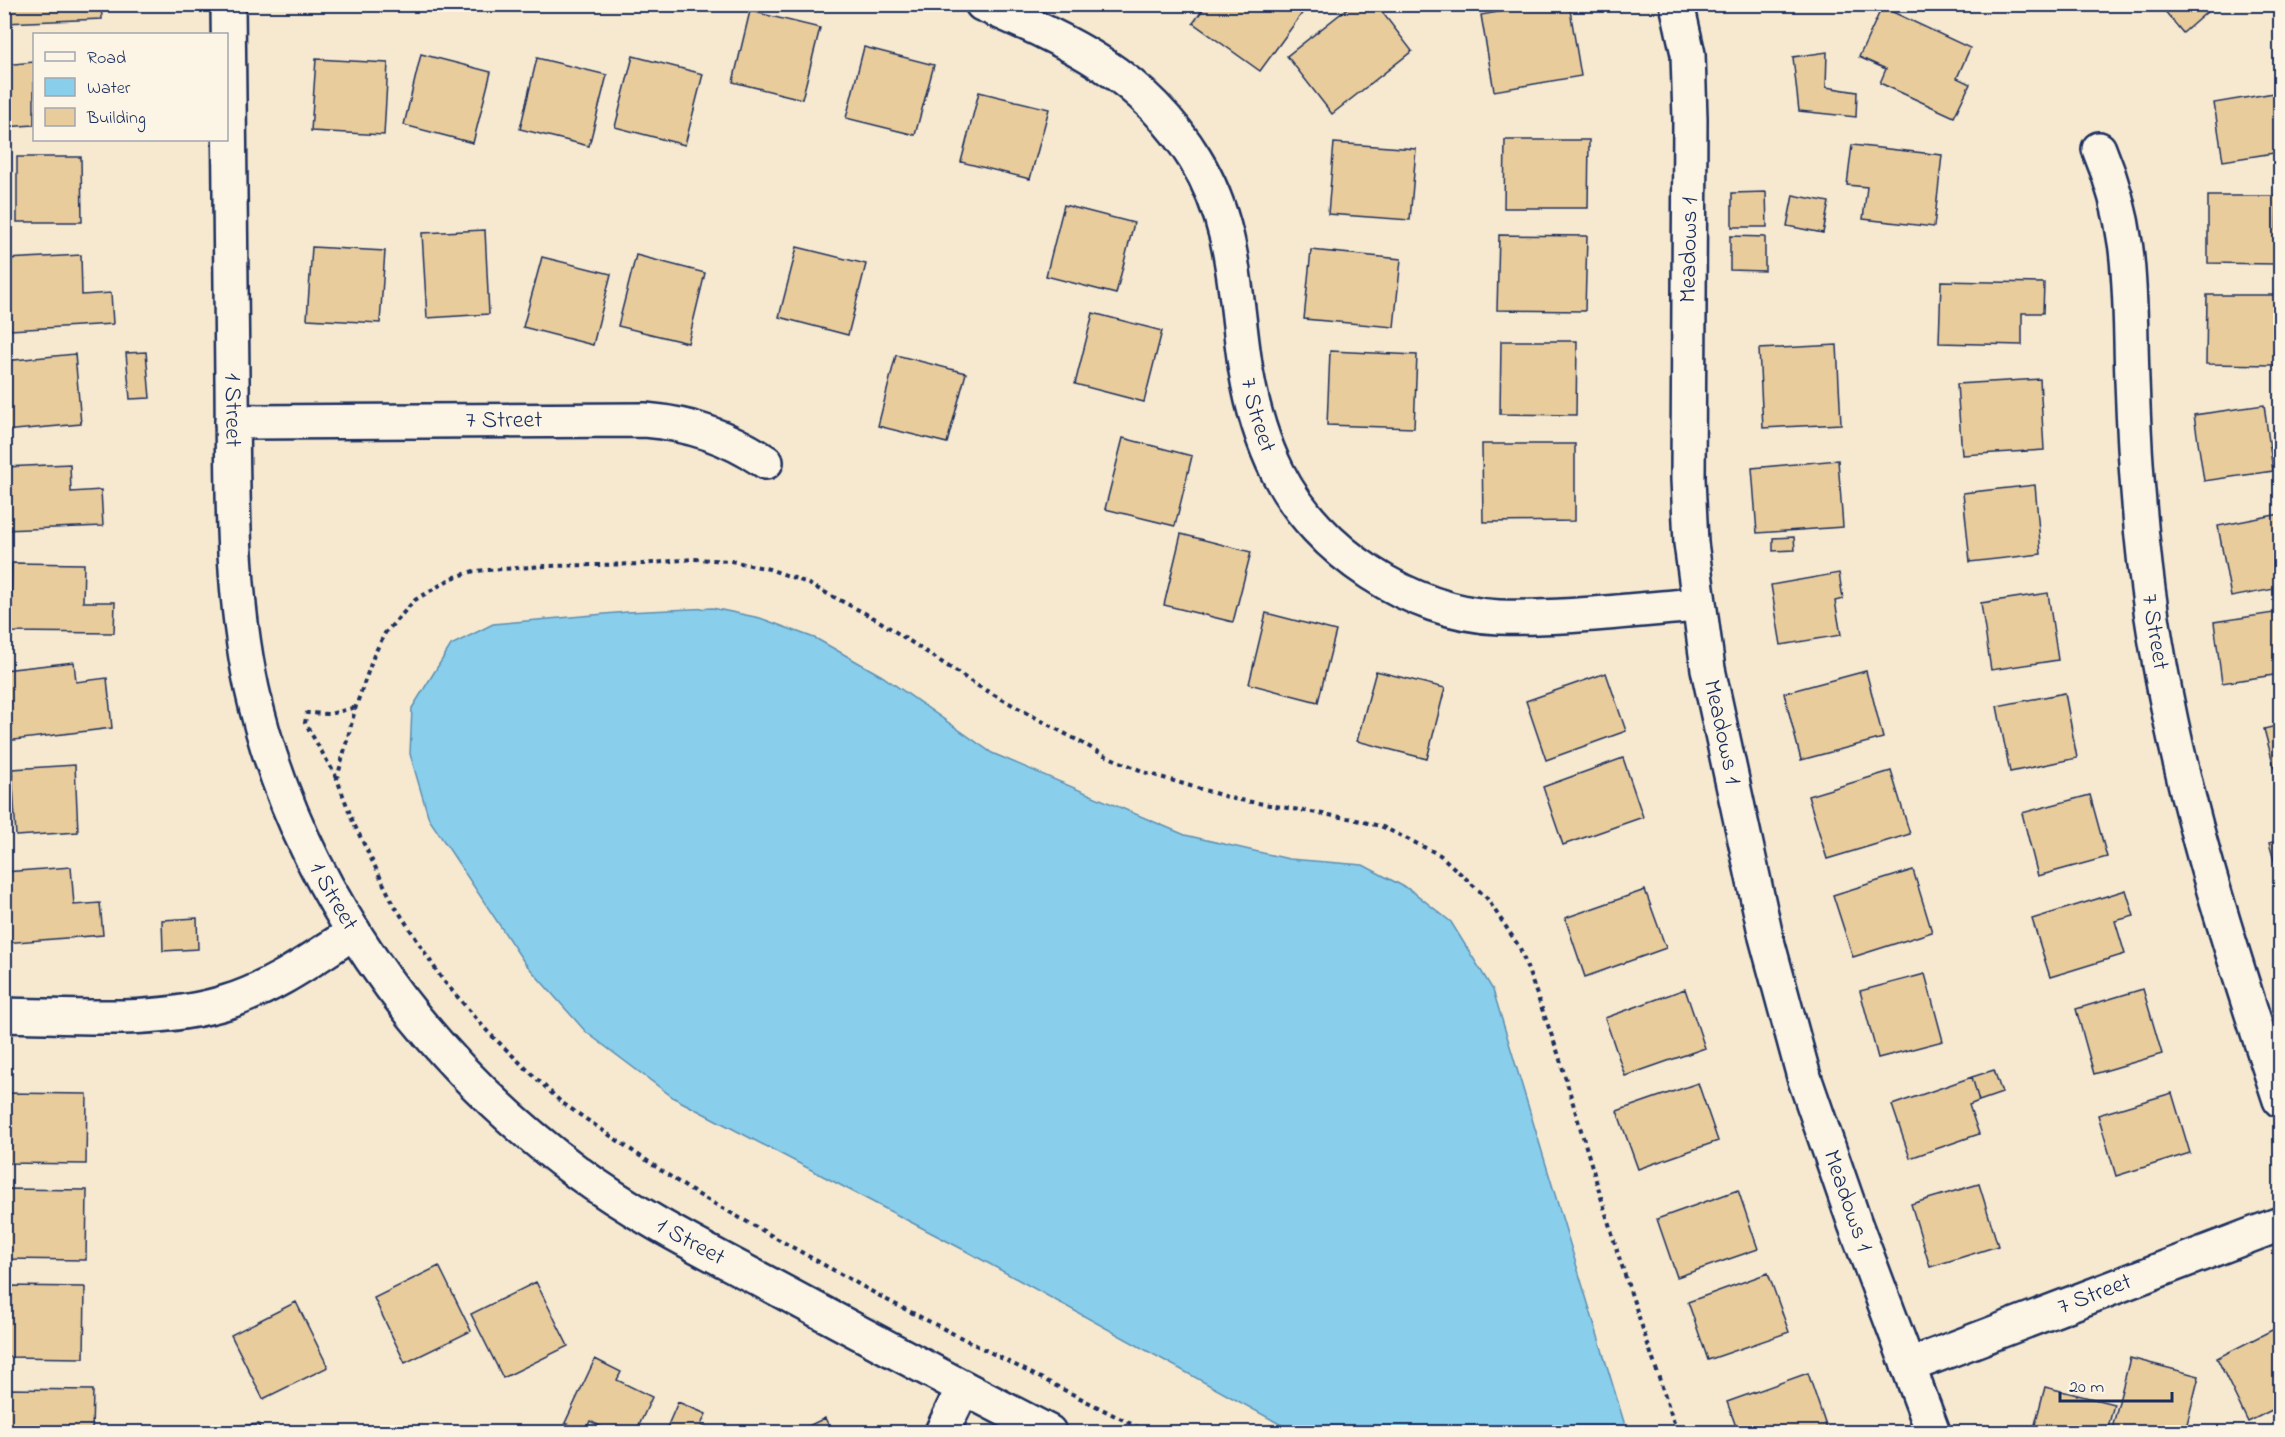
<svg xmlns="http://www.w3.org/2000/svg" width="2285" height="1437" viewBox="0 0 2285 1437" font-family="'Indie Flower',sans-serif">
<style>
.water{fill:#89ceeb;stroke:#5d8eb3;stroke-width:1.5}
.building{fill:#e9cc9c;stroke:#1b2f5e;stroke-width:1.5}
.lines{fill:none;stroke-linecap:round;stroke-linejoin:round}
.street-casing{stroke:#1b2f5e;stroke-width:38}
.path{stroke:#1b2f5e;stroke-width:4;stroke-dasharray:4.5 4.5;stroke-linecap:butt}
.street{stroke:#fcf5e5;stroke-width:33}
.labels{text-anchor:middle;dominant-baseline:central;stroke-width:5;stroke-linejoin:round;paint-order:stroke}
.street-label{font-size:24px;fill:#1b2f5e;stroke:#fcf5e5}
</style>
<rect width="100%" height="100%" fill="#f6e9cf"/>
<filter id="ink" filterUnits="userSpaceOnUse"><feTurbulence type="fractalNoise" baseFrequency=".0167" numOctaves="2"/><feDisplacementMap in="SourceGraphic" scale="12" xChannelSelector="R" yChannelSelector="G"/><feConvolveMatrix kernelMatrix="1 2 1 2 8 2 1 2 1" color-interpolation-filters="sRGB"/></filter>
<g filter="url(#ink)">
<path class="water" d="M712,608L760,618L817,639L882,676L992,753L1185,835L1289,859L1363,865L1412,891L1451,922L1493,990L1627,1432H1294L966,1251L674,1098L586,1032L524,962L429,819L410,754L412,708L451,645L493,624L627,612Z"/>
<path class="building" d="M4,4H101L102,19L4,23Z
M1207,4H1301L1306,8L1260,71L1193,23Z
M1353,4H1376L1412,51L1332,114L1287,56Z
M1543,4H1569L1581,76L1494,91L1481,15Z
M2159,4H2216L2183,33Z
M1882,7L1970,48L1957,78L1970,84L1954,117L1880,83L1886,69L1859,57Z
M750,11L820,28L802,99L733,82Z
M864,47L934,65L915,135L846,118Z
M1827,52L1826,87L1857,92L1856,117L1799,111L1793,57Z
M421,54L491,72L473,143L404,125Z
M633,56L703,74L685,145L615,127Z
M537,58L607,75L589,146L520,129Z
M316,59L388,63L384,135L311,131Z
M34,62V125L4,127V65Z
M979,92L1049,109L1030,179L961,162Z
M2280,92V152L2223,161L2214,103Z
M1505,140H1589L1588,208H1504Z
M1334,143L1416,149L1410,220L1328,214Z
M1852,145L1942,155L1934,227L1863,219L1867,187L1847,185Z
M17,157H81L82,222H17Z
M1766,192L1767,227H1732V193Z
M1793,195L1829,202L1823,233L1787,226Z
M2208,196H2277L2276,264L2208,263Z
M1064,205L1134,223L1116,294L1046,276Z
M485,230L489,314L427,318L422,233Z
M1499,235L1587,236L1585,311L1497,310Z
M1730,236L1765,237V271L1730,270Z
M312,247L385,251L380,323L307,319Z
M797,247L866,264L848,335L779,317Z
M1311,250L1401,259L1394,327L1304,319Z
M81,255L82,295L111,293L113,324L10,330L7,259Z
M636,255L705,273L688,343L618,326Z
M542,257L611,274L593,345L523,327Z
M1941,281L2044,283L2043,313H2022V345L1939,343Z
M2207,295H2277L2276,365L2206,364Z
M1093,313L1162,331L1144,402L1075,384Z
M1501,341H1577L1576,415L1500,414Z
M1837,345L1841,424L1763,428L1759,349Z
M1330,351L1417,355L1414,428L1327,425Z
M146,352L150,398L130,399L126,353Z
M75,354L81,424L4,431V361Z
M896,355L966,373L947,443L878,426Z
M2040,379L2044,450L1962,455L1957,384Z
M2264,405L2273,471L2204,481L2194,415Z
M1123,438L1192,456L1175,526L1105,509Z
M2280,443V467L2275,468L2272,444Z
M1482,444H1575V521L1483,522Z
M1838,460L1843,527L1757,533L1752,468Z
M70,464L71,492L101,490L103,526L4,530V467Z
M2035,485L2041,554L1970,562L1963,493Z
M2280,514V588L2231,597L2218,526Z
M1181,534L1251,552L1233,622L1164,605Z
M1794,537L1795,550L1773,551V538Z
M12,563L84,564L83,602H115L114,633L10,632Z
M1839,573L1843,599L1835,601L1841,635L1781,645L1771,585Z
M2048,593L2058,660L1991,670L1981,603Z
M2280,612V674L2222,683L2214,622Z
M1266,613L1336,631L1318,702L1249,684Z
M74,662L76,682L107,678L112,728L6,741L4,670Z
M1376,671L1445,688L1427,759L1357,741Z
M1866,671L1883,738L1801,760L1784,693Z
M1606,673L1626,731L1546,760L1526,701Z
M2065,693L2077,758L2010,772L1997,706Z
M2280,725V789L2264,729Z
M1623,758L1643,817L1563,845L1543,787Z
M75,765L78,832L16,836L12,769Z
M1891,771L1910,834L1827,859L1808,796Z
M2090,795L2107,857L2038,876L2022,813Z
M2280,840V881L2269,843Z
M71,867L74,905L100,903L103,935L4,943V872Z
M1913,870L1932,932L1853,957L1833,895Z
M1645,890L1666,948L1585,977L1565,918Z
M2126,890L2134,916L2115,921L2125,954L2050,977L2032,919Z
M197,918L198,949L163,951L162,920Z
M1925,974L1943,1041L1878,1058L1860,991Z
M1685,989L1705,1048L1625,1076L1605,1018Z
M2143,989L2162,1054L2094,1074L2076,1009Z
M1994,1070L2002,1093L1979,1101L1972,1077Z
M1972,1077L1979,1101L1969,1105L1979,1134L1910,1158L1892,1105Z
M1698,1083L1718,1141L1638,1169L1617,1111Z
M4,1093L87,1094L86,1164L4,1163Z
M2172,1093L2190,1153L2116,1176L2098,1115Z
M1979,1184L1998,1246L1930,1267L1911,1204Z
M4,1189L87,1190L86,1260L4,1259Z
M1738,1190L1758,1249L1677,1277L1657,1219Z
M439,1266L471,1331L405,1363L374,1298Z
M1768,1273L1789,1332L1708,1360L1688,1302Z
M536,1282L568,1346L503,1378L471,1314Z
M4,1286L85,1287L84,1358L4,1357Z
M296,1302L328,1367L263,1399L231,1335Z
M2280,1326V1406L2248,1422L2217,1358Z
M2130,1358L2199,1376L2185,1432H2126L2112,1429Z
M595,1359L621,1372L617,1380L652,1397L636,1432H599L602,1427L590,1421L585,1432L565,1423Z
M1808,1373L1828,1432H1738L1727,1402Z
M2045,1387L2114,1404L2107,1432H2033Z
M4,1389L93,1390L92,1432H4Z
M678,1402L706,1414L701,1425L719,1432H665Z
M825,1418L832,1432H796Z
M259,1424L260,1432H187V1430Z"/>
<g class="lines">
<defs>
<g id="street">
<path id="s1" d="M228,4C229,129 230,254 232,379C233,482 230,588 252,689C295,882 419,1055 577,1172C638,1217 707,1251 774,1287C865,1336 957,1385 1049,1432"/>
<path id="s2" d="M982,4C1070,42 1143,74 1195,159C1237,227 1234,296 1246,371C1252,406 1262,441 1278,473C1318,552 1411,613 1499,617C1565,619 1632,610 1698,605"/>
<path id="s3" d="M1677,4L1688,54L1690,119L1688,479L1691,543L1708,669L1766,937L1804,1077L1855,1224L1933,1432"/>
<path id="s4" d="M2099,149C2134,233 2129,292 2132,380C2134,442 2138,504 2145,565C2167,753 2221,922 2280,1100"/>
<path id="s5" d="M232,422L645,420C691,424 728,437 766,462"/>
<path d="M4,1015C78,1016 156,1024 227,1002C273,988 314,958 354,932"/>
<path id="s6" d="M1908,1366L2280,1224"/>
<path d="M942,1432L963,1388"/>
</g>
</defs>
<use href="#street" class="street-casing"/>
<path class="path" d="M337,778L305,723L307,713L330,714L356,707
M1147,1432L887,1300L690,1190L561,1102L488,1032L442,979L393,903L353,822L337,779L356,706L374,655L385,633L415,600L452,578L474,571L546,566L643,564L692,559L731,561L769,569L805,582L876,619L978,686L1104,755L1147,773L1234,799L1353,819L1383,827L1440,855L1486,897L1520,948L1558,1053L1618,1254L1677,1432"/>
<use href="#street" class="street"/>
</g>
</g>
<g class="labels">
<g class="street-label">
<text transform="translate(1690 250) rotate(-89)">Meadows 1</text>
<text stroke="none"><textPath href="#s1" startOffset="406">1 Street</textPath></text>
<text stroke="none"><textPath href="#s2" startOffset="534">7 Street</textPath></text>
<text stroke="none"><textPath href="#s5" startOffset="272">7 Street</textPath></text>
<text stroke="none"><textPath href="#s4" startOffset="488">7 Street</textPath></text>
<text stroke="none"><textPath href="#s3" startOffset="732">Meadows 1</textPath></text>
<text stroke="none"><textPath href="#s1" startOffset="910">1 Street</textPath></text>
<text stroke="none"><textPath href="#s3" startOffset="1218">Meadows 1</textPath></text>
<text stroke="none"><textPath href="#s1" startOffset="1414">1 Street</textPath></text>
<text stroke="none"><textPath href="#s6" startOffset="200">7 Street</textPath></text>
</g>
</g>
<rect width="2285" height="1437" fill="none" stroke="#fcf5e5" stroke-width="24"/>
<rect x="12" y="12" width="2261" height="1413" fill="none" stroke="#1b2f5e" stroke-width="2" filter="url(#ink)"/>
<rect x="33" y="33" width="195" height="108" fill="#fcf5e5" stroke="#a2a6af" stroke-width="1.5"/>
<rect x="45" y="52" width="30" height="9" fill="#fcf5e5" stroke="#a2a6af" stroke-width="1.5"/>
<text x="87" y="63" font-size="18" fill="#1b2f5e">Road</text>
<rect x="45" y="78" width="30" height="18" fill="#89ceeb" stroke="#a2a6af" stroke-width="1.5"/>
<text x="87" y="93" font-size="18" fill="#1b2f5e">Water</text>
<rect x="45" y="108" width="30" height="18" fill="#e9cc9c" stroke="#a2a6af" stroke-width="1.5"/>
<text x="87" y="123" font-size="18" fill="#1b2f5e">Building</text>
<path d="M2060 1392v9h112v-9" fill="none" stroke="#1b2f5e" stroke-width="3"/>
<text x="2069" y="1392" font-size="18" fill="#1b2f5e" stroke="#fcf5e5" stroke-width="4.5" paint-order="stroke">20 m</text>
</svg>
